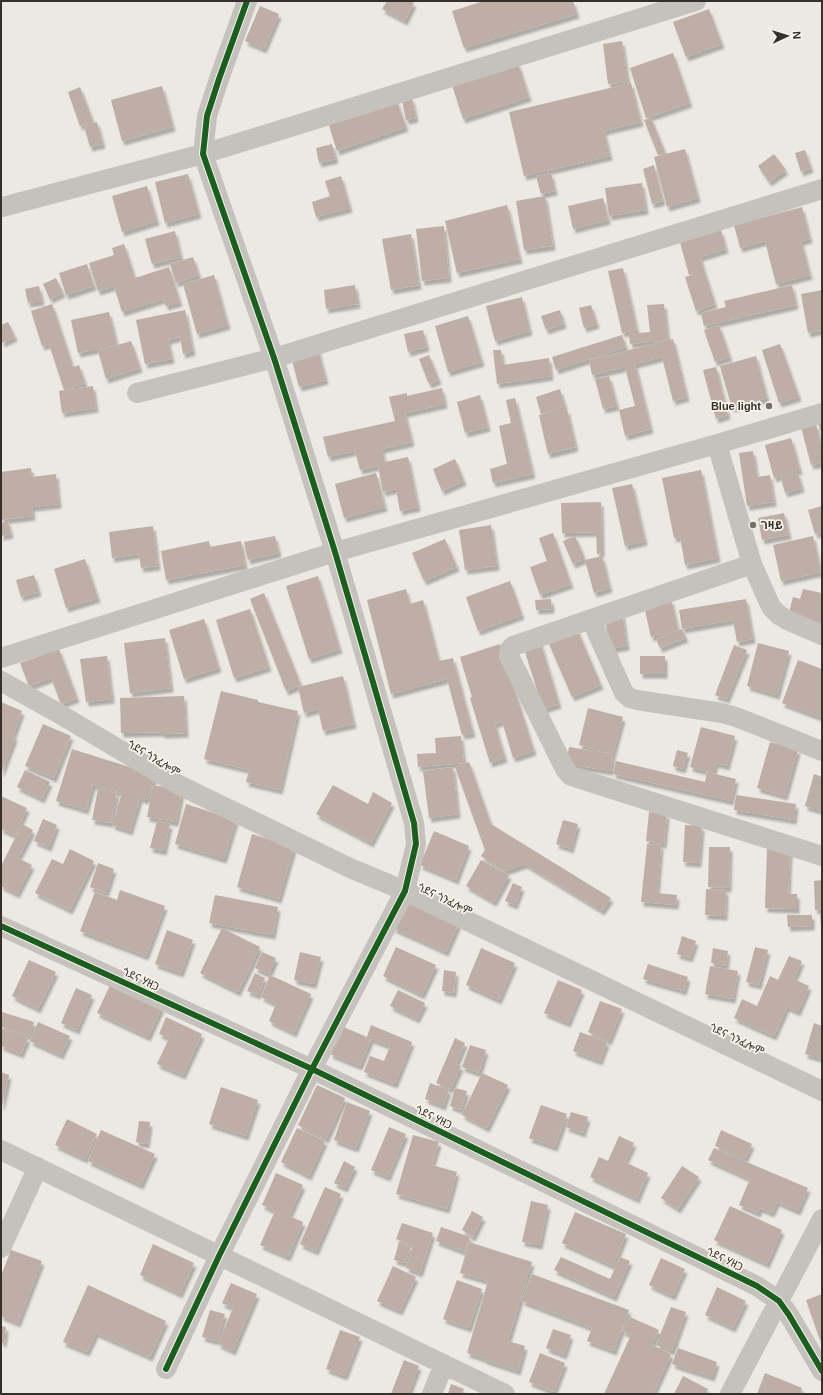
<svg xmlns="http://www.w3.org/2000/svg" width="823" height="1395" viewBox="0 0 823 1395" font-family="Helvetica,'Noto Sans Ethiopic',sans-serif">
<style>
.building{fill:#beaea6;filter:url(#shadow)}
.lines{fill:none;stroke-linecap:round;stroke-linejoin:round}
.minor{stroke:#c5c1bc;stroke-width:20}
.cycleway-casing{stroke:#f8f3eb;stroke-width:8}
.cycleway{stroke:#1b5e20;stroke-width:6}
.poi-dot{fill:#76706b;stroke:#f8f3eb;stroke-width:1.5}
.labels{text-anchor:middle;dominant-baseline:central;stroke-width:3.5;stroke-linejoin:round;paint-order:stroke}
.poi-label{font-size:11px;font-weight:bold;fill:#362f2a;stroke:#f8f3eb;text-anchor:end}
.street-label{font-size:11px;fill:#362f2a;stroke:#f8f3eb}
</style>
<defs>
<filter id="shadow"><feDropShadow dx="2.5" dy="4.5" stdDeviation="1" flood-color="#0004"/></filter>
</defs>
<rect width="100%" height="100%" fill="#ece8e3"/>
<path class="building" d="M387,1H410L414,3L405,21L382,9Z
M484,1H573L577,14L464,48L452,11Z
M260,6L279,14L264,49L245,41Z
M709,9L722,44L686,57L673,22Z
M622,41L628,82L608,84L603,44Z
M673,53L690,103L646,118L630,68Z
M518,63L529,97L463,119L452,85Z
M631,83L641,122L604,131L610,156L524,176L509,112Z
M162,86L173,127L122,141L111,100Z
M80,87L93,121L80,126L68,92Z
M412,98L416,118L406,120L402,100Z
M396,99L406,127L337,151L328,122Z
M651,118L665,152L658,155L644,120Z
M97,122L103,144L90,147L84,126Z
M332,144L336,159L319,163L316,148Z
M685,149L698,198L667,207L654,157Z
M805,150L811,168L801,172L795,153Z
M774,154L786,170L769,182L758,166Z
M654,165L663,201L652,204L643,169Z
M551,173L555,191L541,194L536,176Z
M188,174L199,214L165,223L155,182Z
M341,176L350,208L316,217L312,202L330,196L325,181Z
M642,183L646,210L609,216L605,188Z
M147,186L157,221L122,232L112,196Z
M545,196L553,246L524,250L516,201Z
M603,198L608,220L573,229L568,206Z
M507,205L520,259L457,273L445,221Z
M802,207L810,239L801,241L810,275L776,284L765,241L740,248L734,225Z
M444,226L449,278L422,281L416,229Z
M721,230L726,249L700,257L715,304L696,311L685,277L698,273L689,275L680,242Z
M175,231L181,257L152,264L145,239Z
M411,234L419,285L391,290L382,239Z
M124,244L135,278L169,267L180,302L166,306L163,299L122,312L114,286L98,291L89,263L114,255L112,248Z
M193,257L199,275L176,283L170,264Z
M87,264L94,286L66,295L59,273Z
M623,268L637,330L622,333L608,271Z
M214,275L228,325L197,334L183,284Z
M56,278L63,293L50,299L43,284Z
M355,285L358,304L326,309L324,290Z
M792,285L796,305L704,326L701,313L726,307L724,301Z
M39,286L42,301L28,303L25,289Z
M822,290V330L808,333L801,294Z
M522,297L530,331L495,341L486,306Z
M52,304L73,367L79,365L85,383L64,390L93,386L96,408L62,413L59,391L64,390L49,344L42,346L31,311Z
M664,304L668,340L630,344L629,334L650,332L647,305Z
M591,305L597,324L584,328L579,308Z
M185,310L193,351L183,354L180,337L168,340L172,359L145,364L136,320Z
M560,310L564,324L546,330L541,316Z
M109,312L117,345L78,353L71,320Z
M468,316L482,362L448,372L435,326Z
M8,322L15,337L2,343L1,325Z
M719,325L730,357L715,362L704,330Z
M423,330L427,347L408,352L404,334Z
M622,335L626,347L556,370L552,357Z
M673,339L687,397L673,401L662,357L635,364L651,429L625,436L619,410L635,406L625,367L592,375L589,360Z
M131,341L140,368L106,379L98,351Z
M780,344L799,397L779,403L762,350Z
M318,349L326,380L299,387L291,356Z
M493,350H501L503,365L549,358L551,376L497,384Z
M429,355L439,380L429,384L419,359Z
M756,356L767,398L732,408L720,366Z
M716,367L728,415L716,419L703,370Z
M609,376L617,406L603,409L595,379Z
M442,388L445,404L405,413L412,442L382,449L385,462L408,457L418,507L400,511L396,489L383,492L378,466L360,470L355,451L328,457L323,437L395,421L389,397L407,393V396Z
M560,389L565,406L541,414L536,397Z
M480,395L488,427L465,433L457,402Z
M515,398L533,474L493,483L490,469L507,464L499,426L511,423L506,400Z
M567,409L576,447L548,454L539,415Z
M822,422V435L818,423Z
M816,424L822,448V463L811,465L801,427Z
M791,438L800,470L774,478L765,445Z
M753,451L757,477L770,475L774,502L747,506L739,453Z
M455,459L464,481L442,491L433,469Z
M31,468L32,477L56,474L59,504L32,507L33,516L1,520V472Z
M701,470L718,558L685,565L680,537L674,538L662,478Z
M376,473L385,507L344,518L335,484Z
M798,473L802,488L785,493L781,478Z
M632,484L645,541L625,546L612,488Z
M601,502L602,553L597,554L596,532L562,533L561,503Z
M822,506V532L815,534L808,510Z
M784,513L789,535L762,540L758,518Z
M8,521L11,534L1,536V523Z
M491,525L497,566L465,570L459,530Z
M153,526L158,566L141,568L139,554L112,558L109,532Z
M553,533L571,584L540,595L530,567L547,561L539,538Z
M275,536L279,553L248,560L244,542Z
M575,536L585,559L573,564L563,541Z
M813,536L821,572L781,581L773,545Z
M445,539L457,567L424,581L412,553Z
M209,541L210,547L241,541L245,565L166,580L161,551Z
M602,556L610,588L594,593L585,560Z
M85,559L98,598L66,608L54,569Z
M34,575L39,592L21,597L16,580Z
M318,576L340,649L309,659L286,586Z
M510,581L522,615L478,631L466,597Z
M406,589L410,604L423,600L439,661L453,658L473,733L462,735L447,679L391,694L367,600Z
M803,589L822,593V626L788,617L793,597L800,599Z
M264,593L301,685L286,691L250,599Z
M551,599L552,609L536,610L535,600Z
M671,599L678,630L651,637L644,606Z
M746,599L753,639L737,642L733,620L682,629L679,610Z
M250,609L269,667L234,678L216,620Z
M622,611L627,646L610,649L604,613Z
M204,619L219,668L184,679L169,630Z
M575,624L601,685L572,697L546,637Z
M682,629L686,638L660,648L656,639Z
M538,634L559,704L543,709L521,639Z
M165,638L171,688L130,693L124,643Z
M758,643L789,651L777,695L747,686Z
M500,644L534,751L513,758L502,721L495,724L505,758L490,763L470,698L472,697L460,657Z
M734,645L747,650L727,699L715,695Z
M59,649L77,698L61,704L51,678L29,686L20,663Z
M107,656L112,699L86,702L80,659Z
M640,656H665V674H640Z
M798,660L822,669V718L782,703Z
M343,676L354,724L323,731L318,709L304,713L298,687Z
M221,691L258,700V702L298,711L280,790L246,782L249,770L204,759Z
M184,696L186,733L162,734V732L121,733L120,698Z
M1,702L22,711L13,736L15,737L1,774Z
M588,708L623,717L613,754L611,771L566,764L569,747L613,754L579,745Z
M43,724L71,736L54,778L25,766Z
M701,727L735,736L727,766L716,763L713,773L690,767Z
M461,736L464,763L418,767L417,754L436,753L435,738Z
M770,742L798,750L785,796L757,788Z
M72,749L155,775L147,800L140,798L130,831L112,825L122,793L93,785L86,810L56,801Z
M677,750L688,753L683,769L673,766Z
M616,761L705,782L707,772L736,779L731,801L613,774Z
M469,762L491,824L611,898L602,911L525,864L505,871L481,856L485,850L455,767Z
M453,767L458,814L429,818L423,771Z
M25,770L50,782L42,799L17,787Z
M814,774L822,777V811L805,806Z
M153,785L182,790L176,822L147,817Z
M333,785L368,804L373,792L392,803L371,843L316,814Z
M98,789L117,793L111,823L92,820Z
M736,795L796,804L794,820L734,810Z
M1,796L27,808L15,835L1,829Z
M186,804L236,820L224,859L175,844Z
M649,812L667,814L664,844L646,841Z
M43,819L57,825L49,847L34,841Z
M563,820L578,824L571,849L556,844Z
M157,821L170,824L164,851L150,848Z
M22,824L33,830L18,858L32,865L17,894L1,886V866Z
M685,825L702,826L699,863L683,862Z
M434,831L469,846L456,880L420,865Z
M252,834L294,847L279,899L237,887Z
M647,844L661,845L657,893L677,895L676,905L641,902Z
M709,847H730L729,888L708,887Z
M70,849L94,861L70,910L35,893L52,859L63,864Z
M767,849H790L788,894H797V909L765,908Z
M481,860L509,875L494,902L466,886Z
M98,863L114,869L106,893L90,887Z
M822,880V909L815,910L814,881Z
M513,883L522,887L515,905L505,901Z
M706,889L726,890L725,916L705,915Z
M120,890L165,906L146,956L80,931L95,892L117,900Z
M215,895L278,907L273,935L209,923Z
M406,899L459,923L446,952L393,928Z
M787,915H812V926L788,927Z
M820,915H822V926H821Z
M222,928L260,947L238,992L200,973Z
M167,930L193,940L181,973L155,964Z
M682,936L696,941L690,958L677,954Z
M396,947L436,965L422,995L383,976Z
M755,947L768,950L759,985L746,982Z
M481,948L515,963L499,1000L466,985Z
M713,948L728,951L726,966L711,963Z
M262,952L276,958L269,974L255,968Z
M300,952L321,957L314,984L294,980Z
M789,956L802,961L794,979L809,986L798,1012L787,1007L774,1036L734,1018L742,999L757,1006L770,976L778,980Z
M29,960L56,972L38,1009L12,996Z
M648,964L688,977L684,991L643,979Z
M710,966L738,971L733,999L705,994Z
M444,970L456,972L454,993L442,991Z
M255,973L265,978L258,995L247,991Z
M270,975L311,994L294,1033L269,1021L276,1004L261,997Z
M558,980L582,990L568,1023L544,1013Z
M111,983L162,1007L148,1037L97,1013Z
M76,988L92,995L77,1030L61,1023Z
M398,990L425,1003L417,1019L390,1006Z
M600,1001L622,1009L609,1041L588,1032Z
M2,1012L34,1022L30,1036L1,1027Z
M166,1017L202,1034L183,1075L157,1064L169,1038L159,1034Z
M38,1022L70,1036L61,1055L30,1041Z
M814,1023L822,1026V1059L805,1054Z
M371,1025L412,1042L395,1084L364,1072L370,1056L384,1061L390,1046L371,1039L360,1066L330,1054L341,1026L367,1037Z
M1,1028L28,1038L21,1054L1,1046Z
M580,1032L607,1042L600,1061L573,1051Z
M455,1038L465,1043L456,1064L461,1066L451,1089L436,1083Z
M470,1045L486,1050L479,1073L462,1067Z
M1,1072L9,1075L2,1106H1Z
M482,1073L508,1085L487,1128L462,1115Z
M430,1083L449,1090L443,1106L425,1099Z
M317,1085L345,1098L326,1139L298,1125Z
M221,1087L258,1100L246,1136L209,1124Z
M455,1088L467,1091L461,1110L450,1106Z
M347,1102L370,1111L356,1148L334,1140Z
M541,1105L567,1114L555,1147L529,1138Z
M571,1112L588,1117L583,1133L566,1127Z
M67,1119L97,1134L85,1159L55,1145Z
M139,1121L150,1122L147,1144L136,1142Z
M389,1127L406,1134L388,1177L371,1170Z
M297,1128L325,1141L309,1176L281,1162Z
M101,1130L155,1154L141,1185L88,1161Z
M721,1130L752,1144L745,1159L715,1146Z
M413,1135L439,1142L432,1165L457,1172L447,1209L396,1194Z
M619,1136L634,1143L625,1162L648,1173L637,1199L590,1177L599,1157L608,1161Z
M714,1148L808,1188L798,1211L777,1202L772,1213L760,1208L758,1213L739,1205L750,1179L708,1160Z
M344,1161L355,1167L345,1188L334,1183Z
M682,1166L699,1177L678,1209L661,1198Z
M276,1173L303,1185L289,1216L303,1222L288,1257L260,1245L275,1211L262,1205Z
M325,1187L341,1194L316,1251L300,1244Z
M531,1201L548,1205L540,1245L522,1242Z
M730,1206L782,1230L767,1264L714,1240Z
M472,1211L483,1217L473,1237L462,1230Z
M575,1212L626,1234L613,1266L562,1243Z
M402,1223L433,1233L420,1273L406,1268L413,1245L396,1239Z
M441,1227L470,1237L465,1252L436,1241Z
M399,1242L411,1246L405,1263L394,1260Z
M469,1242L532,1262L508,1341L525,1346L518,1371L485,1360V1359L467,1353L488,1281L460,1273Z
M153,1244L194,1263L180,1294L140,1275Z
M11,1250L42,1261L18,1323L1,1316V1276Z
M561,1257L610,1279L620,1257L630,1261L614,1297L554,1270Z
M661,1258L685,1269L673,1296L649,1285Z
M393,1266L416,1277L400,1311L377,1301Z
M532,1274L629,1310L614,1351L587,1341L592,1328L522,1301Z
M457,1280L482,1289L469,1328L443,1319Z
M231,1283L257,1294L233,1351L218,1344L233,1308L222,1303Z
M88,1285L166,1321L150,1357L96,1333L87,1352L63,1342Z
M717,1287L746,1301L733,1328L705,1315Z
M822,1294V1339L820,1340L806,1300Z
M671,1307L686,1312L672,1351L656,1345Z
M210,1310L225,1314L217,1341L202,1337Z
M630,1317L659,1330L652,1345L671,1354L653,1394H604L631,1335L622,1331Z
M1,1326L6,1327L4,1343L1,1342Z
M553,1329L571,1335L564,1355L546,1348Z
M340,1330L360,1337L345,1376L326,1369Z
M678,1348L717,1362L712,1377L672,1364Z
M540,1353L565,1363L554,1392L529,1382Z
M404,1360L419,1366L408,1394H391Z
M765,1373L802,1388L800,1394H757Z
M683,1376L708,1389L706,1394H674Z
M451,1384L464,1389L462,1394H448Z"/>
<g class="lines">
<path class="minor" d="M2,207L203,154L696,1
M137,393L274,358L822,189
M717,444L752,564L771,607L779,615L787,620L822,635
M752,564L513,646L510,649L509,656L565,769L571,776L822,856
M591,619L624,693L630,698L637,700L722,713L736,717L822,751
M1,658L335,552L717,444L822,413
M1,681L58,713L179,785L350,868L405,891L822,1091
M1,926L312,1069L757,1286L779,1301L789,1315L822,1371
M1,1150L505,1394
M1,1248L38,1167
M166,1369L219,1256L312,1069L405,891L416,844L414,823L335,552L274,358L203,154L207,116L219,79L247,1
M432,1394L444,1364
M730,1394L822,1219"/>
<defs>
<path id="cycleway" d="M1,926L312,1069L757,1286L779,1301L789,1315L822,1371
M166,1369L219,1256L312,1069L405,891L416,844L414,823L335,552L274,358L203,154L207,116L219,79L247,1"/>
</defs>
<use href="#cycleway" class="cycleway-casing"/>
<use href="#cycleway" class="cycleway"/>
</g>
<g class="poi-dot">
<circle cx="769" cy="406" r="4"/>
<circle cx="753" cy="525" r="4"/>
</g>
<g class="labels">
<g class="poi-label">
<text x="761" y="406">Blue light</text>
<text x="761" y="525" text-anchor="start">ገዛይ</text>
</g>
<g class="street-label">
<text transform="translate(154 758) rotate(31)">ጎደና ጎንፈሎም</text>
<text transform="translate(445 899) rotate(26)">ጎደና ጎንፈሎም</text>
<text transform="translate(141 979) rotate(25)">ጎደና ሃዘጋ</text>
<text transform="translate(737 1039) rotate(26)">ጎደና ጎንፈሎም</text>
<text transform="translate(434 1117) rotate(26)">ጎደና ሃዘጋ</text>
<text transform="translate(725 1259) rotate(26)">ጎደና ሃዘጋ</text>
</g>
</g>
<rect width="823" height="1395" fill="none" stroke="#362f2a" stroke-width="4"/>
<g transform="translate(787 36) rotate(86)" stroke="#f8f3eb" stroke-width="3" paint-order="stroke">
<path d="M0-3L7 15L0 10L-7 15Z" fill="#362f2a"/>
<text y="-6" font-size="11" font-weight="bold" text-anchor="middle" fill="#362f2a">N</text>
</g>
</svg>
